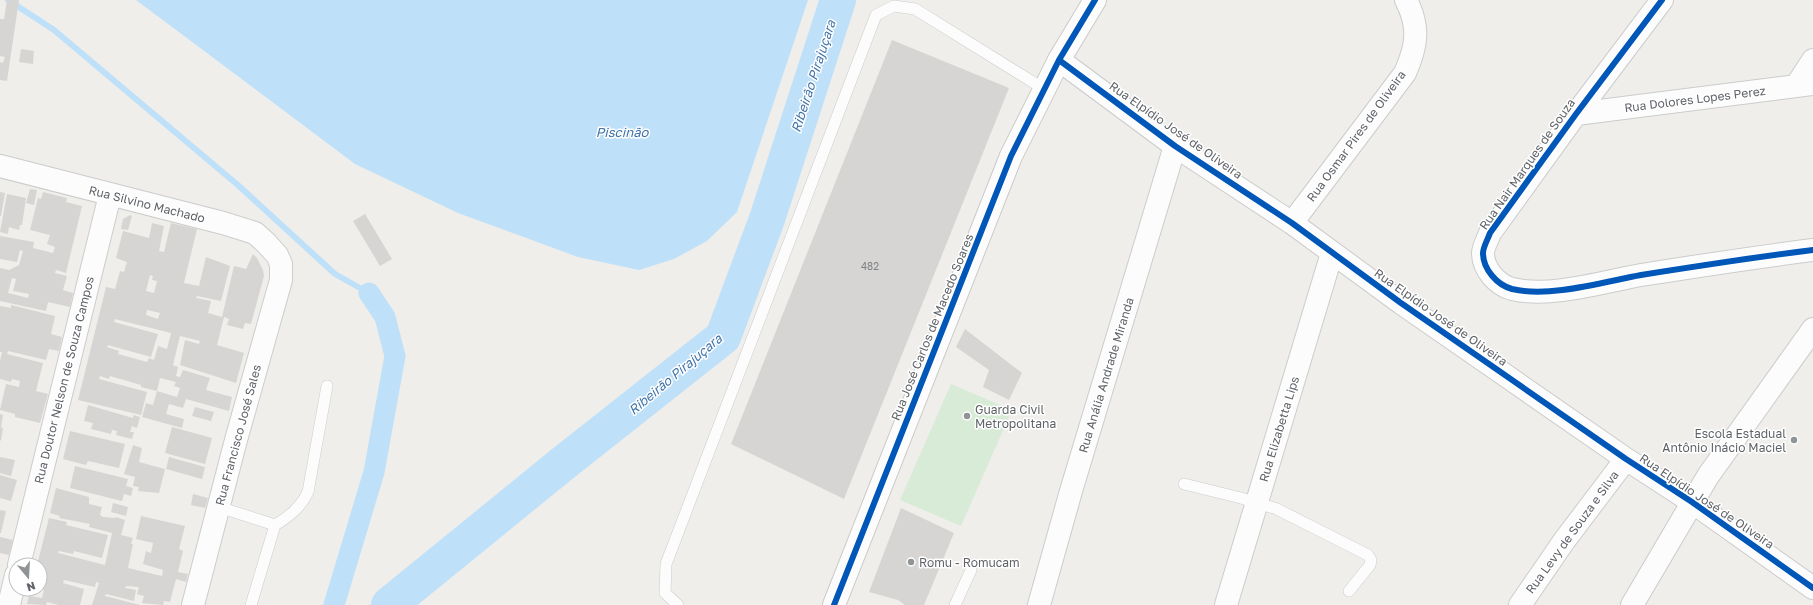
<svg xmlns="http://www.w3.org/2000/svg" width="1813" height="605" viewBox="0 0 1813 605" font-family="'Golos Text',sans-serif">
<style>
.green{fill:#d8ebd6}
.water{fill:#bfe0f9}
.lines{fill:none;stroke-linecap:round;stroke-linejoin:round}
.stream{stroke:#bfe0f9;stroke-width:6}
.canal{stroke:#bfe0f9;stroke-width:21}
.river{stroke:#bfe0f9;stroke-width:36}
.building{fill:#d6d5d3;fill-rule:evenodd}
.lane-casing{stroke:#cbcccc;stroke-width:12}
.street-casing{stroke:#cbcccc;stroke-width:24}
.secondary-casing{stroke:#cacacb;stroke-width:24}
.lane{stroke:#fdfcfc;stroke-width:11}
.street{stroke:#fdfcfc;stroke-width:22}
.secondary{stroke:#fdfcfc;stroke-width:22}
.cycleway-casing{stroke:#fff;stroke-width:8}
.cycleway{stroke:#0057b8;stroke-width:6}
.poi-dot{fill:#919496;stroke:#fff;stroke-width:1.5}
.labels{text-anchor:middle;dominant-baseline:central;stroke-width:3;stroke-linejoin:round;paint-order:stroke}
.number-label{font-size:10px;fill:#7e8184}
.street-label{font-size:12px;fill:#5f6368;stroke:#fff}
.poi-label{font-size:12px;fill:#5f6368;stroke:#fff;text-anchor:start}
.water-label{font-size:13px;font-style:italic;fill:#4174aa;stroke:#fff}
</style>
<rect width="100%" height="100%" fill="#efeeea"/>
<path class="green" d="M951,384L1012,410L961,526L900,500Z"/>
<path class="water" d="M136,0H808L737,212L707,241L674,259L639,270L578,257L458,213L355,164Z"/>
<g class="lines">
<path class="stream" d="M8,0L54,30L239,186L335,274L369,293"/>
<path class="canal" d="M334,605L374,472L395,356L385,317L369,293"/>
<path class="river" d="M389,605L561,465L723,337L767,219L838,0"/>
</g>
<path class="building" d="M7,0H19L7,81L0,80V62L3,63L5,57L0,56V19H4Z
M892,40L1009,88L844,499L731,444Z
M21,49L34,51L33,64L19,62Z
M30,189L37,190L34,205L26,203Z
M0,192L5,193L1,216H0Z
M43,192L67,198L66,202L82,206L66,273L56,270L55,273L67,276L63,290L73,293L70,307L48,302L46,311L0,301V268L9,270L19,265L23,251L20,250L17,262L0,259V236L34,242L33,248L53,253L55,247L47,244L50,235L30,230L38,198L41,199ZM12,278L16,279L13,291L29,294L28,298L8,293Z
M7,194L26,198L22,225H20L19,230L9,227L8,234L0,232Z
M365,214L392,259L380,266L353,221Z
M130,215L132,216L128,230L121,229L123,219Z
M152,223L164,226L159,251L164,252L171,223L197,229L184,283L199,286L206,257L230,266L221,301L197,296L196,298L211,301L208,313L222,317L234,266L246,269L253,254L257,258L263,270L264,276L251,324L245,323L243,329L227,325L229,319L224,317L217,345L244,353L236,383L180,365L185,340L199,344L200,341L180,336L173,365L178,367L176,376L180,377L183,370L210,378L206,390L232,397L229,411L186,399L183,408L169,404L166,414L184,419L182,428L142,417L146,403L153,405L157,391L177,397L180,388L174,386L176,382L160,378L157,391L141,387V385L110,376L109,379L100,376L99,379L147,392L141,415L78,400L106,287L115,289L120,271L124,272L127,262L116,258L123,231L149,238ZM150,275L153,276L152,280L157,281L154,293L146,291ZM147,310L160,313L158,319L146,315ZM115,319L171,333L167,349L158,346L154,360L149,358L147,362L118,354L119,351L107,347L108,345L151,357L158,334L114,322Z
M11,305L55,316L51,334L62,337L59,351L49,349L46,360L8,351L7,354L43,363L36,391L48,394L40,423L15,417V414L0,410L6,384L19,387L20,381L12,379L11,382L0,379V361L2,352H0V306L11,308Z
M965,329L1022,373L1009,400L983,387L989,370L956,347Z
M88,405L133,418V415L140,417L137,428L132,426L130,432H134L132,439L116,435L117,431L112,430L111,434L91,429L93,423L84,421Z
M195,407L214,412L211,421L192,416Z
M0,414L3,415L1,427H0Z
M0,427L3,428L1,441L0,440Z
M172,427L212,438L205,464L165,453Z
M70,431L125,444L119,468L88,461L86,465L63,459Z
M133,445L142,448L139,462L165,469L159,493L138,491L139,487L133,486L135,477L124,474Z
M0,457L15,460L11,476L0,473Z
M169,457L205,467L202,479L166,469Z
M75,466L128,479L126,486L133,488L131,496L124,494L122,501L70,488Z
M0,475L17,480L11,501L0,498Z
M56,488L89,497V504L102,507L100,515L103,517L115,518L116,517L125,520L121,535L133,538L131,544H133L128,568L162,576L163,570L143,564L146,551L151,553L153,543L136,539L141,516L185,526L179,549L183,551L178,572L188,574L186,582L176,579L170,602L164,601L163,605L142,603L144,596L137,594L139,587L126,586L125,588L136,590L134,601L106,594L105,596L140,605H92L99,583L96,582L95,587L64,580L63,583L84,589L80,605H59L47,602L46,605L27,604L29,596L42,598L44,590H41L44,578L40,577V565H37L49,518L67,522L66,525L108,535L102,558L74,551L73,554L59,551L58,553L105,565L112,533L89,527L90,524L59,518L60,516L50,513Z
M193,494L208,498L205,508L191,505Z
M113,503L128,507L126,516L111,512Z
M901,508L954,533L924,605H905L898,600L869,592Z
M0,510L6,511L1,533H0Z
M0,537L13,540L9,555L0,553Z"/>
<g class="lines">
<defs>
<path id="lane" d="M1184,484L1241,498L1277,509L1368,555L1371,560L1370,565L1349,591
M219,507L275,525L251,605
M275,525C290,516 300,508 308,492L327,386
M678,605L665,593L666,564L876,15L894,6L915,9L1044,89
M955,605L971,570"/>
<path id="street" d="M1662,0L1576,114L1490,233C1488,239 1483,247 1483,253C1483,269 1497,285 1512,289C1550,298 1603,282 1641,275C1698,266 1756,257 1813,250
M1059,60L1175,146L1292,223L1401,303L1626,459L1692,502L1813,588
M1796,86L1813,60
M1576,114L1813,84
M0,166L223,223L255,233L266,243L277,255L281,264V280L236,440L193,605
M1292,223L1405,73C1417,46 1420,27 1406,0
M19,565L110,195
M9,605L16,575
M1039,605L1071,491L1175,146
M1226,605L1332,253
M1520,605L1564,541L1626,459"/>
<path id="secondary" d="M834,605L1011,156L1059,60L1095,0
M1632,605L1708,476L1813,329"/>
</defs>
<use href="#lane" class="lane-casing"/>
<use href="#street" class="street-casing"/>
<use href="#secondary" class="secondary-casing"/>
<use href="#lane" class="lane"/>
<use href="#street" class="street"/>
<use href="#secondary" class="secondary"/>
<defs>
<path id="cycleway" d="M1662,0L1576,114L1490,233C1488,239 1483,247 1483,253C1483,269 1497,285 1512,289C1550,298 1603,282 1641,275C1698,266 1756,257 1813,250
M1059,60L1175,146L1292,223L1401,303L1626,459L1692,502L1813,588
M834,605L1011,156L1059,60L1095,0"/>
</defs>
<use href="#cycleway" class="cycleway-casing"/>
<use href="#cycleway" class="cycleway"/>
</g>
<g class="poi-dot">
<circle cx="967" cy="416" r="4"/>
<circle cx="1794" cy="440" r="4"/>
<circle cx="911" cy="562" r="4"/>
</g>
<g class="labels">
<g class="number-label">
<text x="870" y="266">482</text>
</g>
<g class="street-label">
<text transform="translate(1695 99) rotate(-7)">Rua Dolores Lopes Perez</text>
<text transform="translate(1176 130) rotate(35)">Rua Elpídio José de Oliveira</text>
<text transform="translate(1356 136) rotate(-54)">Rua Osmar Pires de Oliveira</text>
<text transform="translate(1527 164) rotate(-55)">Rua Nair Marques de Souza</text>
<text transform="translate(147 204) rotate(14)">Rua Silvino Machado</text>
<text transform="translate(1441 317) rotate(35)">Rua Elpídio José de Oliveira</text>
<text transform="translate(932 327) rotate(-68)">Rua José Carlos de Macedo Soares</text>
<text transform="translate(1106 375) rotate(-73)">Rua Anália Andrade Miranda</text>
<text transform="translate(64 380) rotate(-76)">Rua Doutor Nelson de Souza Campos</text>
<text transform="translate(1279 429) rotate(-73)">Rua Elizabetta Lips</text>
<text transform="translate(238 435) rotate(-75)">Rua Francisco José Sales</text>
<text transform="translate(1707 501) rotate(34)">Rua Elpídio José de Oliveira</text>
<text transform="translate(1572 532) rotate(-54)">Rua Levy de Souza e Silva</text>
</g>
<g class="poi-label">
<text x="975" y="409">Guarda Civil<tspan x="975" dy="14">Metropolitana</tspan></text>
<text x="1786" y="433" text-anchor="end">Escola Estadual<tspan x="1786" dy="14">Antônio Inácio Maciel</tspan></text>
<text x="919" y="562">Romu - Romucam</text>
</g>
<g class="water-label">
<text transform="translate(813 76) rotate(-72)">Ribeirão Pirajuçara</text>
<text x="622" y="132">Piscinão</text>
<text transform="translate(675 374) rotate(-40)">Ribeirão Pirajuçara</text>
</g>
</g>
<g transform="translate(28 577) rotate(162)"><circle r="19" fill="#ffffff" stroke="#bfc1c3"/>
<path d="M0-3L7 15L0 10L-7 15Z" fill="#919496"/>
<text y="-6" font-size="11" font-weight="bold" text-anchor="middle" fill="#5f6368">N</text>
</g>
</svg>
